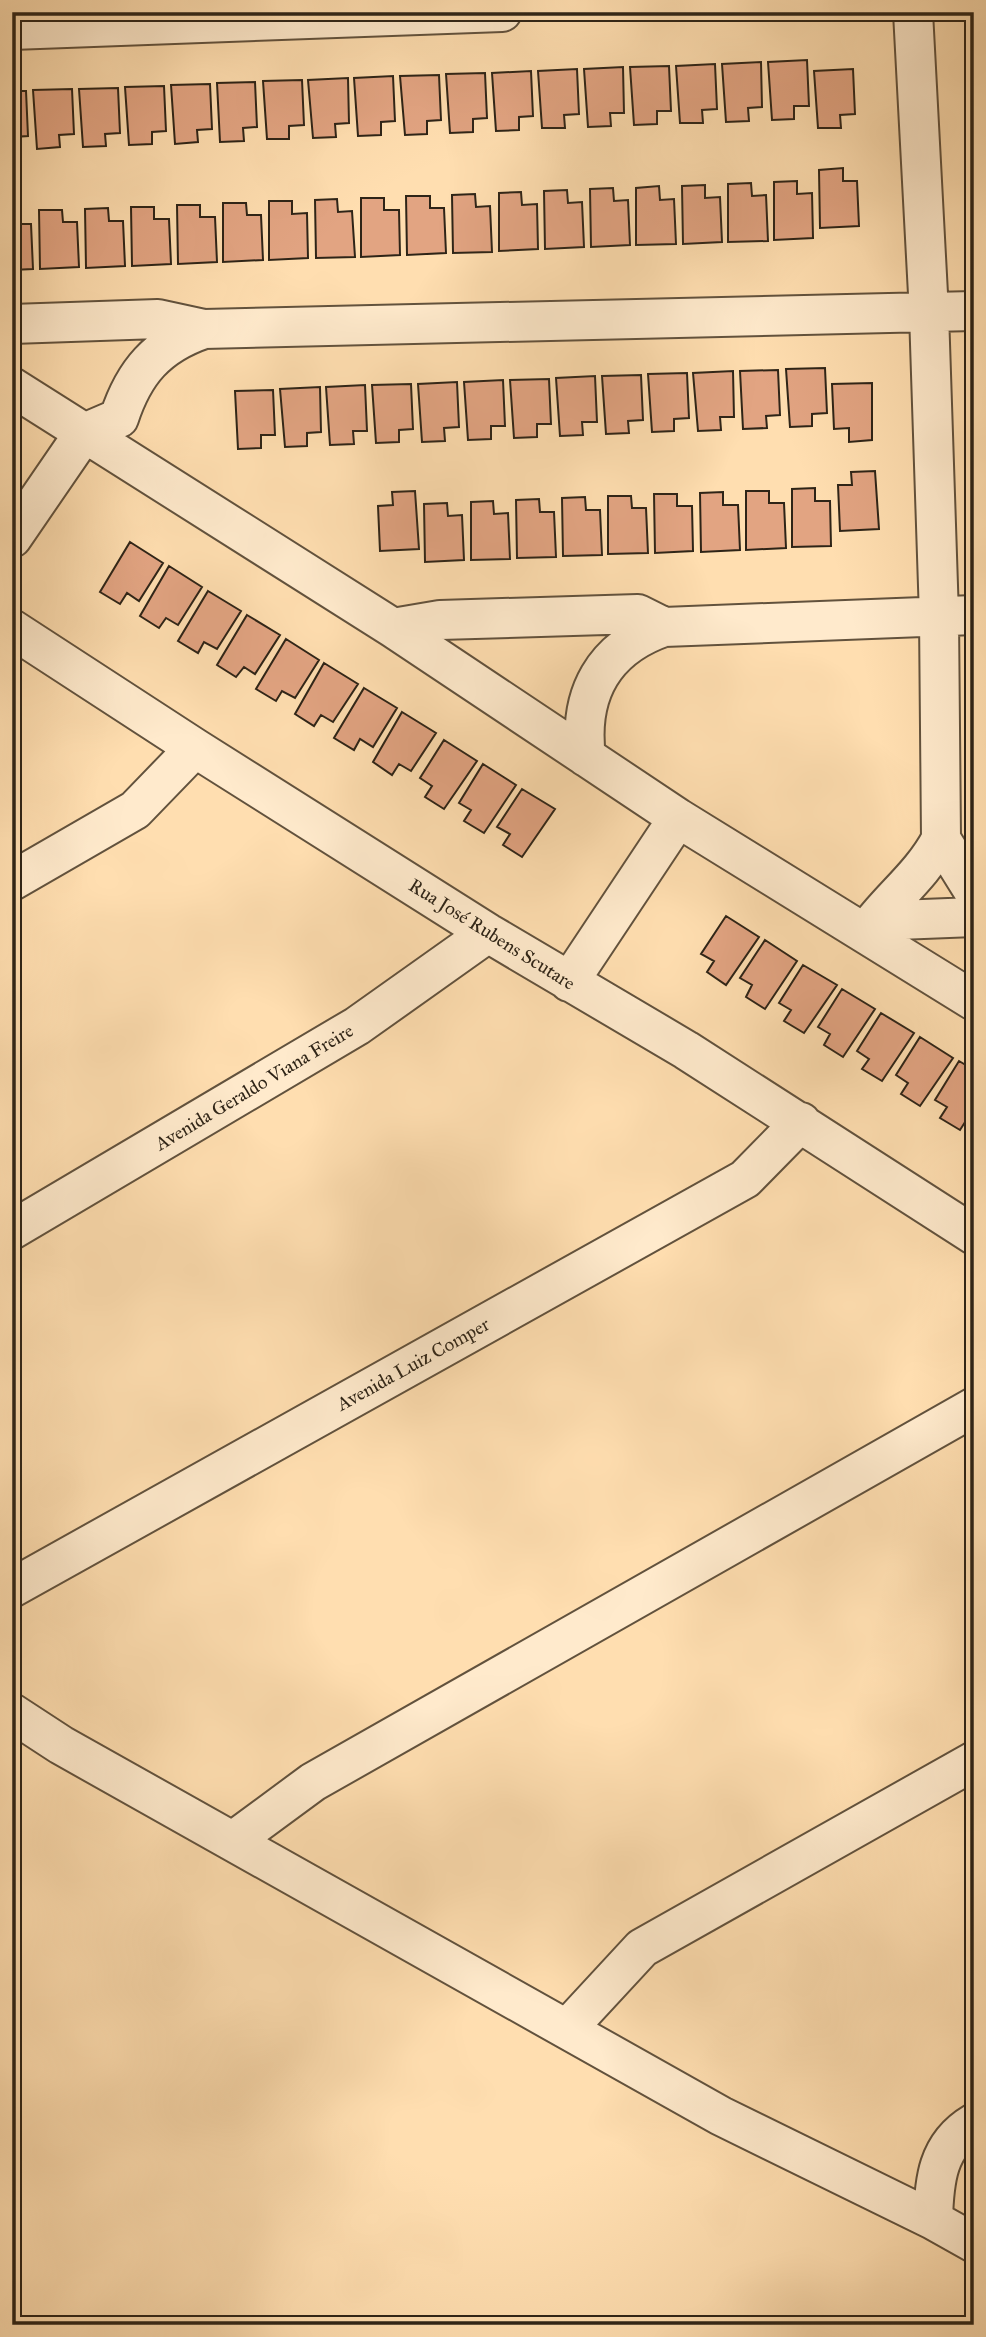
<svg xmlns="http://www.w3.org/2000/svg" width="986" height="2337" viewBox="0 0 986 2337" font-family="'IM FELL Great Primer',serif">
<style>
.building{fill:#e2a482;stroke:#2e2417;stroke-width:2}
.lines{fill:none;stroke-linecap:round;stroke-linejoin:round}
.minor-casing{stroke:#62523d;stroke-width:42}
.minor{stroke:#ffeacc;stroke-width:38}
.labels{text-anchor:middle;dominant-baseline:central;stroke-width:7;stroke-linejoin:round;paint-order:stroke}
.street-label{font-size:19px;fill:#2e2417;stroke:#ffeacc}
</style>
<rect width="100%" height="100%" fill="#ffdeb0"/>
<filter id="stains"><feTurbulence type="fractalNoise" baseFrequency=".00286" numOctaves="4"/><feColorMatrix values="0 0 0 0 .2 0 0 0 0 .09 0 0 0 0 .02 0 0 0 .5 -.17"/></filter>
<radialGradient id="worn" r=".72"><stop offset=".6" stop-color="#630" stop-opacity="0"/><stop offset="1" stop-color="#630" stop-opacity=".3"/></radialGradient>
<path class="building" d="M807,60L809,106H794V119L772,120L768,62Z
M761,62L762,107L748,108L749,121L726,122L722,64Z
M715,64L717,109L702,110L703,123H680L676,66Z
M669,66L671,111H657V124L634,125L630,67Z
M623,67L624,113H610L611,126L588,127L584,69Z
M577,69L579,114L564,115L565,128H542L538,71Z
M853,69L855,114L840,115L841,128H818L814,71Z
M531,71L533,116L519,117V130L496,131L492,73Z
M485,73L487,118L473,119V132L450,133L446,74Z
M439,75L441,120L427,121V134L405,135L400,76Z
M393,76L395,121L381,122V135L358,136L354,78Z
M348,78L349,123L335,124L336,137L313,138L308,80Z
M302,80L304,125L289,126V139H267L263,81Z
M255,82L257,127L243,128L244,141L220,142L217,83Z
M210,84L212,129L197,130L198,142L175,144L171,85Z
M164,86L166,131L152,132V144L129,145L125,87Z
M118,88L120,133L105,134L106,146L83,147L79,89Z
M72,89L74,134L59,135L60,147L37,149L33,90Z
M12,91H26L28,136L14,137V149H12Z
M843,168V181H857L859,226L820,228L819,170Z
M797,181V194L812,193L813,238L774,240V182Z
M751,183L752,196L766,195L768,241L728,242V184Z
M705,185V198L720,197L722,242L683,244L682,186Z
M659,186L660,200L674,199L676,244L636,245V188Z
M613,188L614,201L628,200L630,245L591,247L590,189Z
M567,190L568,203L582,202L584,247L545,249L544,191Z
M521,192L522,205L537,204L538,249L499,251V193Z
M475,194L476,207L490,206L492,252L453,253L452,195Z
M406,196H430V208H444L446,253L407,255Z
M361,198H384V210H399L400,255L361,257Z
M337,199L338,212L352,211L355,257L316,258L315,200Z
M269,201H292V214L307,213L308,258L269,260Z
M223,203H246L247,215H261L263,260L223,262Z
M177,205H200V217H215L217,262L178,264Z
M131,207H154V219H169L171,264L132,266Z
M108,208L109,221H123L125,266L86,268L85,209Z
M39,210H62L63,222H77L79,267L40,269Z
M12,212H16L17,224H31L33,269L12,270Z
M825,368L827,413L812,414V426L790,427L786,369Z
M778,370L780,415L766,416L767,428L743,429L740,371Z
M733,371L734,417H720L721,430L698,431L693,373Z
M687,373L689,418L674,419V431L652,432L648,374Z
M641,375L643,420L628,421L629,433L606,434L602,376Z
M595,376L597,422H582L583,435L560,436L556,378Z
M549,379L551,424H537V437L514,438L510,380Z
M503,380L505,426H491V439L468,440L464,382Z
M457,382L459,427L444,428L445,441L422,442L418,384Z
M872,383V440L849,442V428L834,429L832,384Z
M411,384L413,429L399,430V442L376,443L372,385Z
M365,385L367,431H353L354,444L330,445L326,387Z
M320,387L321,432L307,433V446L285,447L280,389Z
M273,390L275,435H261V448L238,449L235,391Z
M875,471L879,529L840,531L838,485H852L851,472Z
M815,488V501H830L831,546L792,547V489Z
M415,491L419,549L380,551L378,506L393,505L392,492Z
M746,491H769V503H784L786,548L746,550Z
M723,492V505H738L740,550L701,552L700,493Z
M654,494H677V506H692L693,551L655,553Z
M608,496H631L632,508H646L648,553L608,554Z
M585,497L586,510H600L602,555L563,556L562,498Z
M539,499L540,512H554L556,557L517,558L516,500Z
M493,501L494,514L508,513L510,559L471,560V502Z
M447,503L448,516L462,515L464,560L425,562L424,504Z
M130,542L163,563L139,601L127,593L120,604L100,592Z
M169,566L202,587L178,625L166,618L159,628L140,616Z
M208,591L241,611L217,649L204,642L198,653L178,641Z
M247,615L280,635L255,674L244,667L236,677L217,665Z
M286,639L319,660L295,698L282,691L276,701L256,689Z
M324,663L358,684L333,722L321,715L314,726L295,714Z
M364,688L397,708L373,747L360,739L354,750L334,738Z
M402,712L436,733L411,771L399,764L392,775L373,762Z
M444,740L477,761L444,809L425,797L432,786L420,778Z
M483,764L516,785L484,833L464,821L471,810L459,803Z
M522,789L555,809L522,857L503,845L510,834L497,827Z
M726,916L759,937L726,985L707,972L714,961L701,954Z
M765,940L797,961L765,1009L746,997L752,985L740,978Z
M803,965L837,985L804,1033L784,1021L791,1010L779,1003Z
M842,989L875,1009L843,1057L824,1045L830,1034L818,1027Z
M881,1013L914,1033L882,1081L862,1069L869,1059L857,1051Z
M920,1037L953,1058L920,1106L901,1094L908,1083L896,1075Z
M959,1061L974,1070V1108L960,1130L940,1118L947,1107L935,1100Z"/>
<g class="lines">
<defs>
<path id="minor" d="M12,30L502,12
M12,324L158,319L204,329L974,311
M12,387L393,628L678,818L974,1001
M12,538L84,433L119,418C134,372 157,345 204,329
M393,628L440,620L638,614L664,627
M12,629L195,748L488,933L686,1050L974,1235
M586,757C578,694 603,648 664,627L974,615
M941,839L974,892
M12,881L135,810L195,748
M865,933C889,899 921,877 941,839L939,616L929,313L913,12
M865,933L898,920L974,917
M569,982L678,818
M12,1230L357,1026L488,933
M12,1588L745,1179L801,1122
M12,1713L61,1745L721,2116L933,2220L974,2243
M233,1841L313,1782L974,1407
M568,2028L642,1948L974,1761
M933,2220C934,2181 937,2145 974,2123"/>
</defs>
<use href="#minor" class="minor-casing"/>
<use href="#minor" class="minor"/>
</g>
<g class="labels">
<g class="street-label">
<text transform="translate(492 934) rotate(32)">Rua José Rubens Scutare</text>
<text transform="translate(254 1087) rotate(-31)">Avenida Geraldo Viana Freire</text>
<text transform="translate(413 1364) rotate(-29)">Avenida Luiz Comper</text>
</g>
</g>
<rect width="986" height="2337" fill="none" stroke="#ffdeb0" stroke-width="42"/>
<rect x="14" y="14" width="958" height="2309" fill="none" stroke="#2e2417" stroke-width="3.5"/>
<rect x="21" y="21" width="944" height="2295" fill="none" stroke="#2e2417" stroke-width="2"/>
<rect width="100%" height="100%" filter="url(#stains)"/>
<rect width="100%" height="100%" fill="url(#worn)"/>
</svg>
